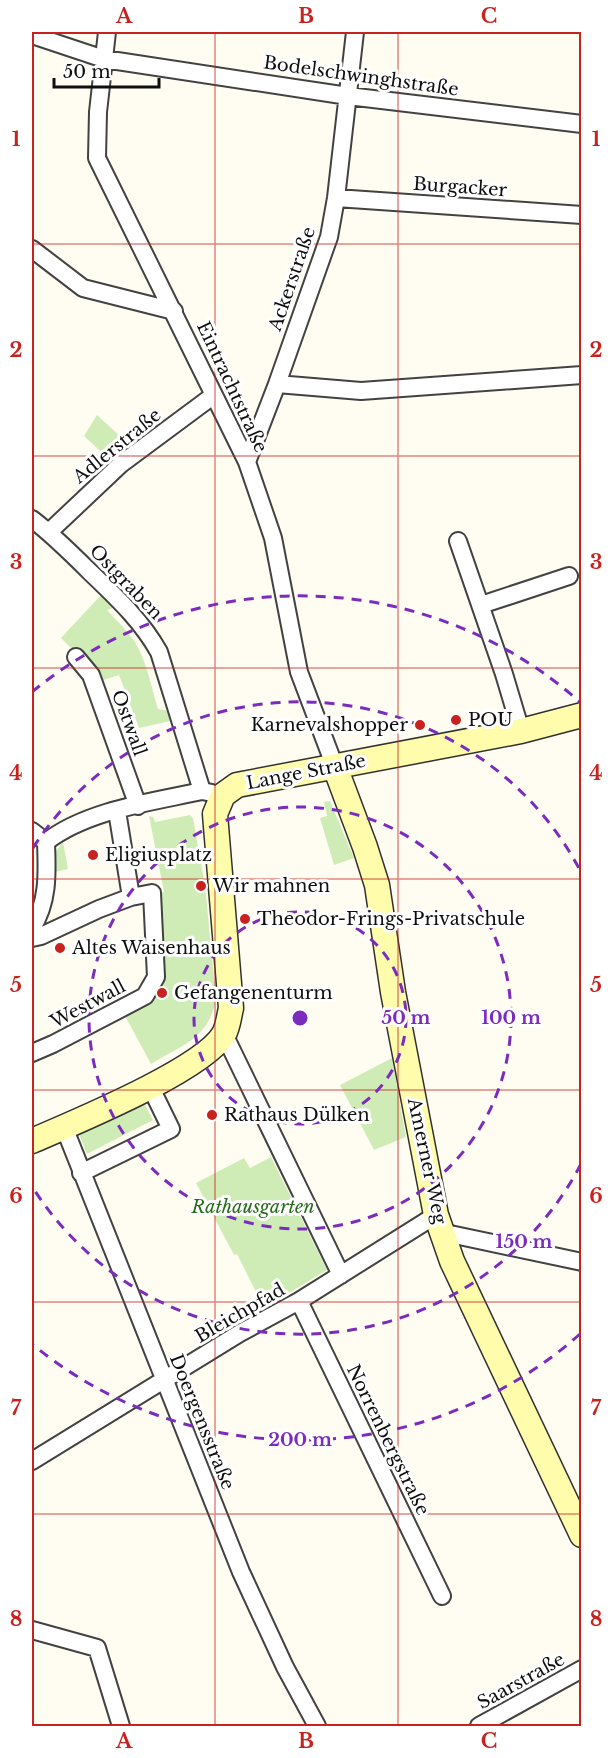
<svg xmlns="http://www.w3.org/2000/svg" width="613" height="1758" viewBox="0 0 613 1758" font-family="'Libre Baskerville',serif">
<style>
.green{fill:#cfecb7}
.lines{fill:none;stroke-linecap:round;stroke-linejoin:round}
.street-casing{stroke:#424242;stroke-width:20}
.secondary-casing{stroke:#313131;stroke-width:27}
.street{stroke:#fff;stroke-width:16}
.secondary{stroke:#fffcac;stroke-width:24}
.grid{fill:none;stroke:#c8221e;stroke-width:1.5;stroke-opacity:0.55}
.ring{fill:none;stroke:#7b2cbf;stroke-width:3;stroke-dasharray:10 8}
.poi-dot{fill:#c8221e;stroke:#fff;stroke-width:2}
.labels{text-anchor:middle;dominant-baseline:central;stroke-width:6;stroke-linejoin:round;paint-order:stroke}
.street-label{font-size:18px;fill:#0f0f0f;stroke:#fff}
.poi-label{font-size:18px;fill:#0f0f0f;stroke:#fff;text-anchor:start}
.park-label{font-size:18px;font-style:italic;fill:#256b1a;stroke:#fff}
.centre{fill:#7b2cbf;stroke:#fff;stroke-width:3}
.ring-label{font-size:18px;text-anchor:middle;font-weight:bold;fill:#7b2cbf;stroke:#fff;stroke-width:6;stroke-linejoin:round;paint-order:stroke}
.neatline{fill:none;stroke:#c8221e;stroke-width:2}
.grid-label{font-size:20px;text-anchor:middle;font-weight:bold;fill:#c8221e}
</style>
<rect width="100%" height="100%" fill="#fffdf1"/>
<path class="green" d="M97,415L132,447L112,462L84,436Z
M106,594L119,606L107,610C117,621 127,630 135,642C147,662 151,687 158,709L168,711L170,721L139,728L119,675L97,682L93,670L61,638L101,595Z
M330,801L354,858L334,865L320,818L327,816L324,802Z
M190,815L193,818L205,885L216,998C210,1038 182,1045 151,1064L123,1012L154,996V894L164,892L149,816L153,817L155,822Z
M63,842L68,869L55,872L56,851Z
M392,1058L406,1137L374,1150L340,1085Z
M144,1103L153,1120L87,1154L79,1134Z
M271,1157L327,1270L264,1308L237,1254L234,1255L196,1183L244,1158L250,1168Z"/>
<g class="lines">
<defs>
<path id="street" d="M107,32L98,112L97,158L247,462L273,538L299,672L335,767
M32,35L104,59L348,96L582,124
M336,198L582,215
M32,249L83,288L174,311
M277,384L361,391L582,375
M247,462L277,384L329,237L336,198L355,32
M32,519C53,535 71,553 90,572C116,597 141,620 159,652L202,791
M49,532L121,464L214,395
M458,541L504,674L521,731
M481,605L569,576
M76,657L91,675L138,806
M32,831L46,842
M46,842C87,810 152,802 202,791L212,793
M32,928C49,901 47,872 46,842
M32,938L41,936L99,909L131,897L117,811
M224,1034L341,1275
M32,1053L53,1044L145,996L156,977L152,893L131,897
M64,1127L241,1572L285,1667L317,1726
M81,1173L171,1129L150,1086
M443,1238L450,1234L582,1262
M299,1301L442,1596
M32,1461L240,1333L299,1301L436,1215
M32,1630L97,1648L121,1726
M479,1726L582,1669"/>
<path id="secondary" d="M335,767L365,847L377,885L393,992L436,1215L452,1261L582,1535
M32,1141C73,1123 203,1070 224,1034C228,1027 229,1016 231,1008L215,814L223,795L237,785L521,731L582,715"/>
</defs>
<use href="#street" class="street-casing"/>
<use href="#secondary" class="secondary-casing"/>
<use href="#street" class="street"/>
<use href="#secondary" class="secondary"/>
</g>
<path class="grid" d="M215,32V1726M398,32V1726M32,244H582M32,456H582M32,668H582M32,879H582M32,1090H582M32,1302H582M32,1514H582"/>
<g class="ring">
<circle cx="300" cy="1018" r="106"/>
<circle cx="300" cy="1018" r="211"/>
<path d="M581 1164A317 317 0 0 1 33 1188M33 848A317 317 0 0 1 581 872"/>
<path d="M580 1334A422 422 0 0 1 32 1344M32 692A422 422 0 0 1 580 702"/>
</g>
<g class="poi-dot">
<circle cx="456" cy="720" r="6"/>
<circle cx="420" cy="725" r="6"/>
<circle cx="93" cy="855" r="6"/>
<circle cx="201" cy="886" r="6"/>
<circle cx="245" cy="919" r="6"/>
<circle cx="60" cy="948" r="6"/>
<circle cx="162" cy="993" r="6"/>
<circle cx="212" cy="1115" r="6"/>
</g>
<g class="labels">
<g class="street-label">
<text transform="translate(361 76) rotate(8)">Bodelschwinghstraße</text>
<text transform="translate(460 187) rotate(4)">Burgacker</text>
<text transform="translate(292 279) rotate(-71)">Ackerstraße</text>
<text transform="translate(232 387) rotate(65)">Eintrachtstraße</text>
<text transform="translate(117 446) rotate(-39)">Adlerstraße</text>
<text transform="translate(126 582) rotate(46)">Ostgraben</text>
<text transform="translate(129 723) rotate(70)">Ostwall</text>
<text transform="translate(306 772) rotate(-11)">Lange Straße</text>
<text transform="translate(88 1004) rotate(-28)">Westwall</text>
<text transform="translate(427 1161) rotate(78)">Amerner Weg</text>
<text transform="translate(240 1313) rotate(-30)">Bleichpfad</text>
<text transform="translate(202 1422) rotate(68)">Doergensstraße</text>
<text transform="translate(388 1440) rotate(64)">Norrenbergstraße</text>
<text transform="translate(521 1681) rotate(-29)">Saarstraße</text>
</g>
<g class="poi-label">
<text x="468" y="720">POU</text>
<text x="408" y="725" text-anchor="end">Karnevalshopper</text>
<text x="105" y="855">Eligiusplatz</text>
<text x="213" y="886">Wir mahnen</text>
<text x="257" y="919">Theodor-Frings-Privatschule</text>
<text x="72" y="948">Altes Waisenhaus</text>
<text x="174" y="993">Gefangenenturm</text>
<text x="224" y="1115">Rathaus Dülken</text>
</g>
<g class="park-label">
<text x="253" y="1207">Rathausgarten</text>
</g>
</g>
<circle cx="300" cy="1018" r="9" class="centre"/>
<g class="ring-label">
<text x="406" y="1024">50 m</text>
<text x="511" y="1024">100 m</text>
<text x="524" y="1248">150 m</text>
<text x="300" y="1446">200 m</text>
</g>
<rect width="613" height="1758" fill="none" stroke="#ffffff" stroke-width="66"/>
<path d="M54 78v9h105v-9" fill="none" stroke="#0f0f0f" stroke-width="3"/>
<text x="63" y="78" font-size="18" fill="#0f0f0f" stroke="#ffffff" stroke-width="4.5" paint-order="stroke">50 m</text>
<rect x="33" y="33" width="547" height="1692" class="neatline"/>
<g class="grid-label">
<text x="124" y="23">A</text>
<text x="306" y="23">B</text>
<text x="489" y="23">C</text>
<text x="16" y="146">1</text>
<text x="596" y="146">1</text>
<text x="16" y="357">2</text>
<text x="596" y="357">2</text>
<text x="16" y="569">3</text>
<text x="596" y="569">3</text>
<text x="16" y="780">4</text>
<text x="596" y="780">4</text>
<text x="16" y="992">5</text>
<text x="596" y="992">5</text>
<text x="16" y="1203">6</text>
<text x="596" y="1203">6</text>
<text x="16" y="1415">7</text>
<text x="596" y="1415">7</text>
<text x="16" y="1626">8</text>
<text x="596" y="1626">8</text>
<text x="124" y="1748">A</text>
<text x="306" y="1748">B</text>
<text x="489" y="1748">C</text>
</g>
</svg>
